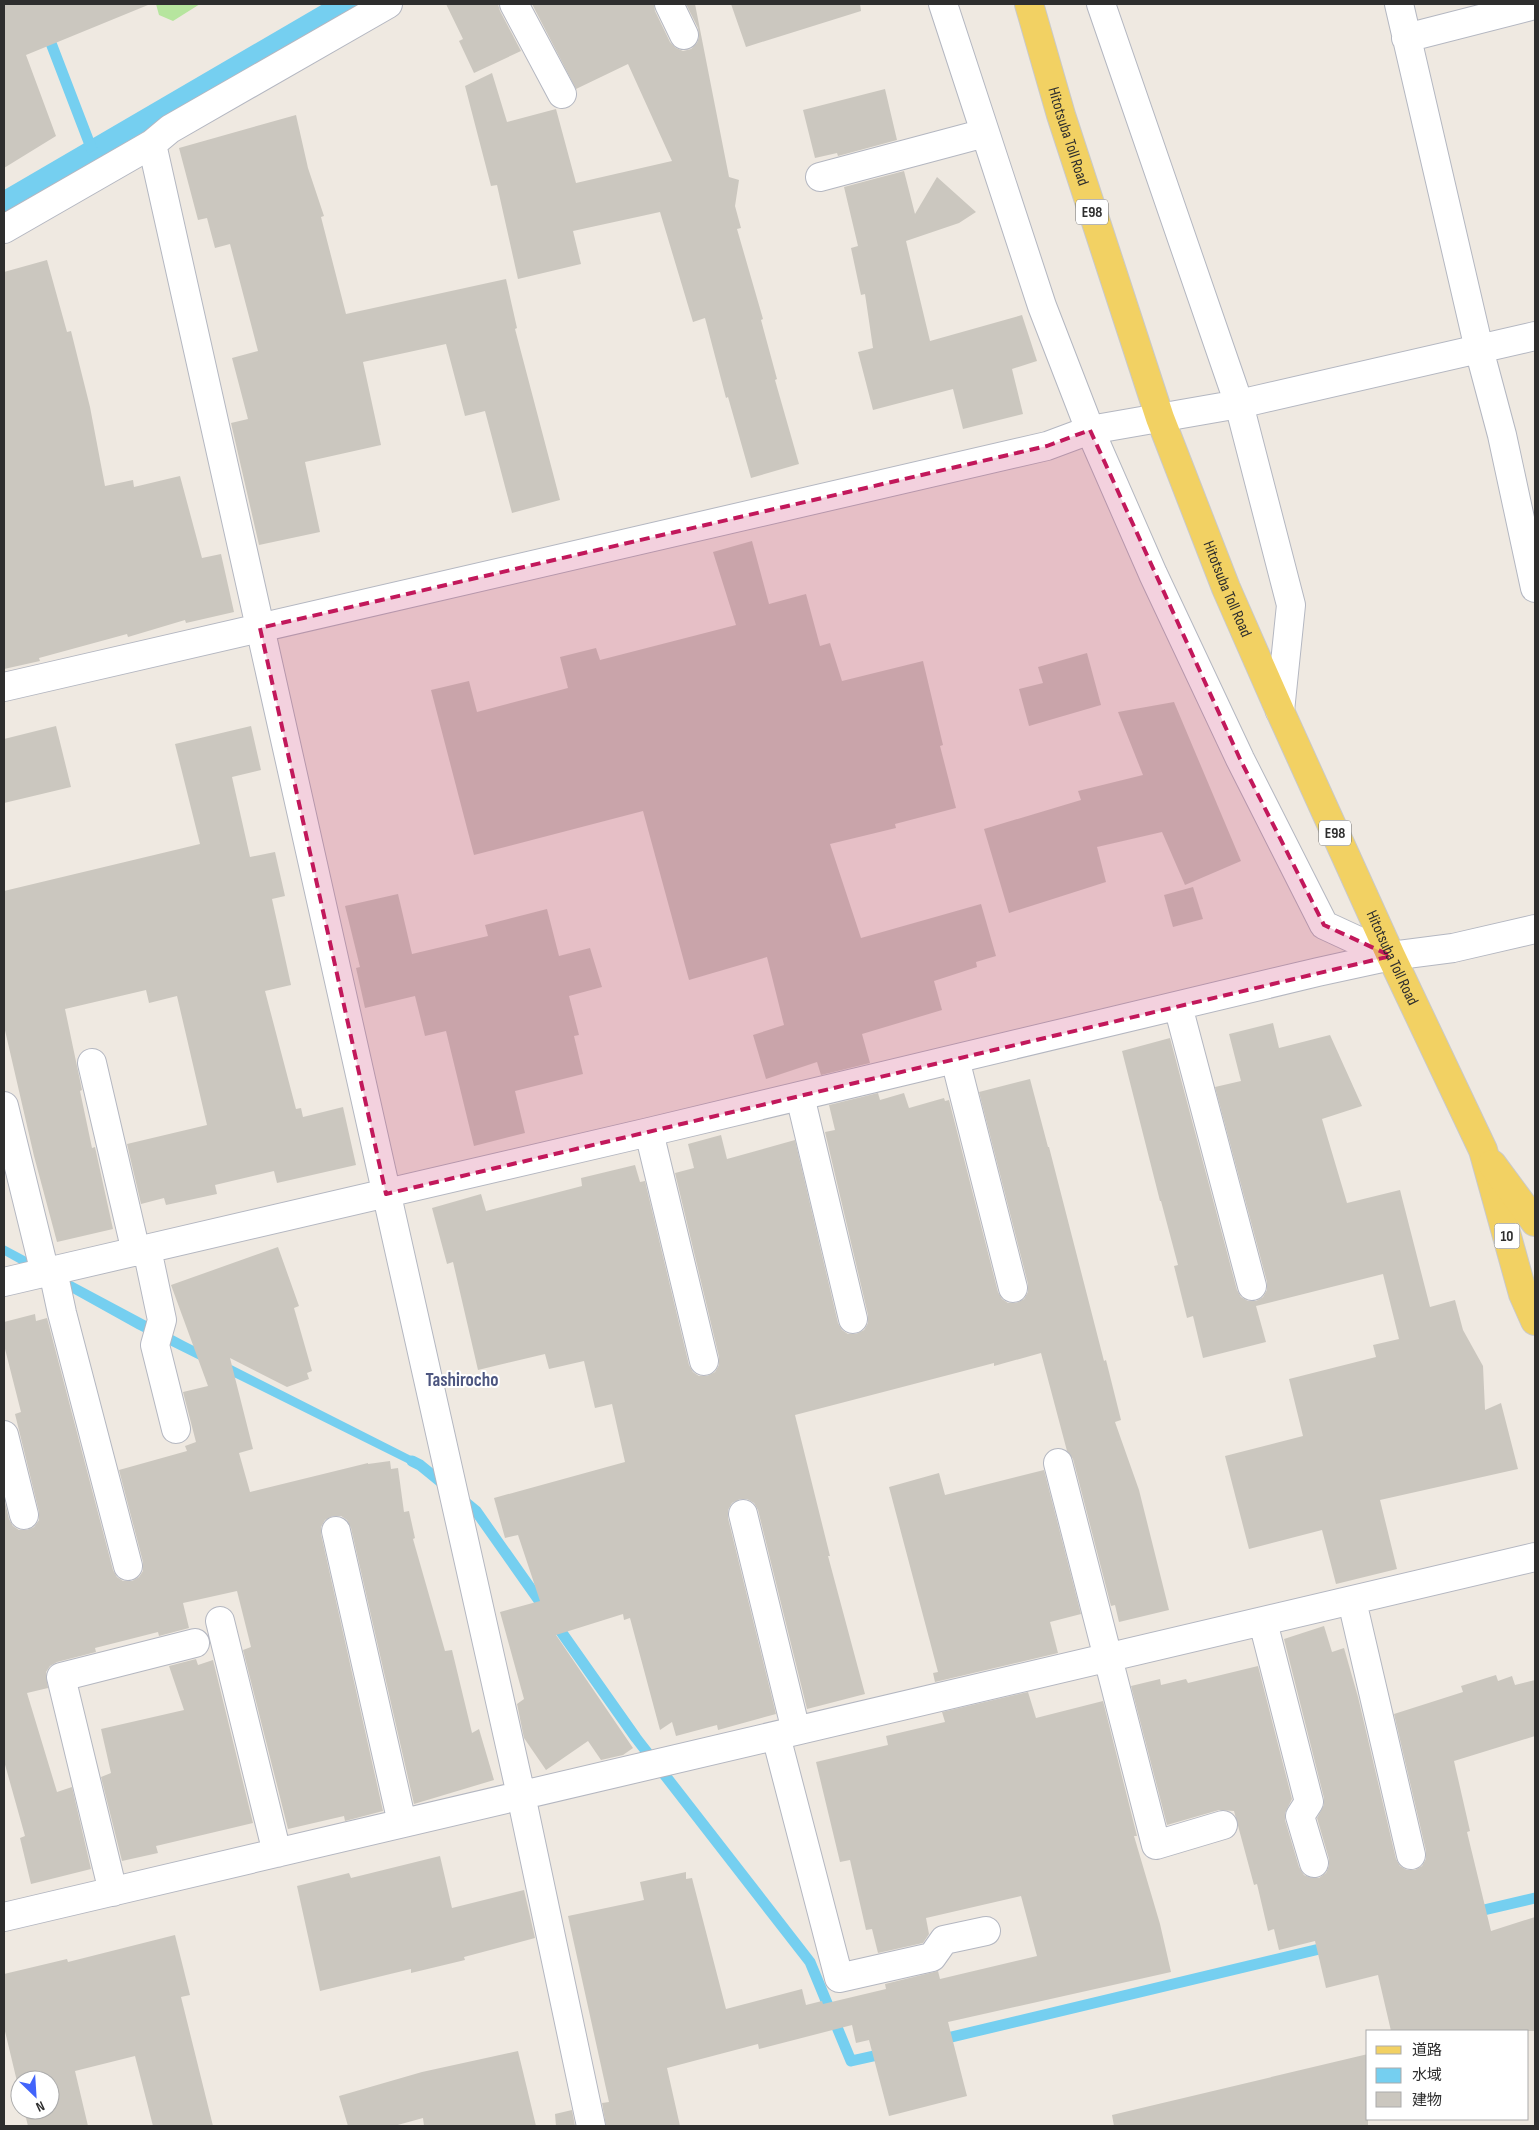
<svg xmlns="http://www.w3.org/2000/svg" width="1539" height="2130" viewBox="0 0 1539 2130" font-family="'Sofia Sans Condensed','Noto Sans JP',sans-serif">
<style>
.green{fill:#b6e59e}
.water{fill:#75cff0}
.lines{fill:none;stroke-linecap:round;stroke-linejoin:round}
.stream{stroke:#75cff0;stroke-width:11}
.building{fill:#cbc7bf}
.minor-casing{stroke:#b4b7c1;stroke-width:30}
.primary-casing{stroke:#c9c9c9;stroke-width:30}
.minor{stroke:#fff;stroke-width:28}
.primary{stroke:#f2d163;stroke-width:28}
.marked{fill:#c2185b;fill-opacity:0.2;stroke:#c2185b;stroke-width:4;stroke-dasharray:10 6;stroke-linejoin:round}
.labels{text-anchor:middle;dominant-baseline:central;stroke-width:4;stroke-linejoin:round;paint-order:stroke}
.shield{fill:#fff;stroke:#6d6d6d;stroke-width:1}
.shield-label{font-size:15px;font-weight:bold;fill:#2e2e2e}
.street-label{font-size:16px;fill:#2e2e2e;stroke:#fff}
.quarter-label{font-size:19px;font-weight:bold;fill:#4d5680;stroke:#fff}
</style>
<rect width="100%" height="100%" fill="#efe9e1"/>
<path class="green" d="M156,4H200L173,21L159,15Z"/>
<path class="water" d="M323,4H365L4,213V190Z
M4,1245L184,1341L425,1463L423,1471L137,1329L4,1255Z"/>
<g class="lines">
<path class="stream" d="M36,4L92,150
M412,1461L420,1465L447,1487
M459,1497L476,1511L636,1738L810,1962L851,2061L887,2053
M1471,1913L1535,1898
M939,2040L1332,1946"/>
</g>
<path class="building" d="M4,4L148,5L26,55L56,136L4,168Z
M446,4H498L500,11L521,51L474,73L459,41L463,39Z
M532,4H654L655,11L670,42L676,48L683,51L691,49L697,43L699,37L698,28L686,4H695L729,177L739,180L735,206L741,228L737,229L763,319L761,320L777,379L775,380L799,464L751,478L728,397L726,398L705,318L693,322L660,212L573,231L581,264L518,279L497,185L491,186L465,86L492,73L507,122L556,109L576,183L672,161L628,64L576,89Z
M731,4H860L861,11L746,47Z
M885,89L897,140L838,156L837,153L815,158L803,110Z
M296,115L308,168L324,216L321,217L346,314L506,279L517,328L515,329L560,500L512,513L485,411L465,416L446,344L363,362L381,445L305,462L320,532L259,545L231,423L248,419L232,358L258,351L230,244L215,248L207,218L198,220L179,148Z
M904,171L915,214L937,177L976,212L959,223L906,241L930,341L1022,315L1037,361L1012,369L1023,414L963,429L953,389L873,410L858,352L873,348L865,294L861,295L851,248L858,246L844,187Z
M47,260L67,332L71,331L90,407L105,486L133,480L134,487L180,476L202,558L221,554L234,612L186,623L185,620L128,637L127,634L39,658L40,661L4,669V272Z
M752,541L769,604L806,594L820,646L830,643L842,681L923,661L943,745L940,746L956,808L895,824L896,828L830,844L861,938L981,904L996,956L976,962L977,967L934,981L942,1010L862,1034L870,1063L821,1075L817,1062L766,1079L753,1035L784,1025L767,957L689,980L643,811L474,855L431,690L469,681L477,712L568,688L560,657L596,648L600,660L736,625L713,552Z
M1087,653L1101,705L1029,726L1019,689L1043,683L1038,667Z
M1174,702L1241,861L1185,885L1162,832L1097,847L1106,882L1009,913L984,829L1081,800L1078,791L1143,775L1118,712Z
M56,726L71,787L4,803V739Z
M251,726L261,770L232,777L250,857L275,852L285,896L272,899L291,985L265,991L296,1109L301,1108L303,1117L343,1107L356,1165L277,1183L274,1171L215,1185L217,1194L166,1205L164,1198L141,1204L127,1144L207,1125L177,996L149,1003L146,990L65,1009L82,1090L80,1091L92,1148L95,1147L113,1229L57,1242L34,1156L4,1026V891L200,844L175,744Z
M1193,887L1203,919L1173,927L1164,895Z
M398,894L412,954L488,936L485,925L547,909L559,956L590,948L602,987L569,996L579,1035L574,1036L583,1074L515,1091L525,1133L474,1146L446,1031L425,1036L415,996L365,1008L356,968L360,967L345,906Z
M1273,1023L1279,1048L1330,1035L1362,1106L1322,1119L1347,1203L1400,1190L1430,1307L1455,1300L1463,1330L1483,1366L1485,1410L1501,1403L1518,1469L1380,1500L1397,1569L1336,1584L1322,1530L1249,1549L1225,1456L1303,1436L1289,1379L1376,1357L1373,1345L1399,1339L1383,1274L1256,1306L1266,1342L1203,1358L1193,1316L1187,1318L1174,1266L1178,1265L1161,1201H1160L1122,1051L1170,1038L1237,1290L1241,1297L1248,1301H1256L1263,1297L1267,1290V1282L1215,1087L1241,1081L1229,1034Z
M1030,1079L1048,1147H1049L1104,1361L1106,1360L1121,1420L1115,1422L1139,1490L1169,1610L1119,1622L1115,1605L1111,1606L1073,1459L1067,1451L1041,1353L994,1366V1363L956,1373L795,1415L830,1556H828L865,1694L807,1709L758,1510L754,1503L747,1499H740L732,1503L728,1510V1518L776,1714L718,1730L717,1725L676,1736L672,1722L660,1730L630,1618L624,1620L623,1614L556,1635L633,1748L623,1755L601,1760L588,1741L546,1770L524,1738L517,1704L524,1699L500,1612L540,1601L518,1535L505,1538L494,1498L625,1462L612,1404L595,1408L584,1361L549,1369L545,1354L478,1370L453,1262L447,1264L432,1208L481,1194L486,1211L582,1186L581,1178L635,1165L640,1182L645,1181L689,1365L693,1372L699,1376H707L715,1372L719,1365V1357L675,1173L694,1168L688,1144L721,1135L727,1159L795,1140L838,1323L842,1330L848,1334H856L864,1330L868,1323V1315L825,1132L835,1130L829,1105L878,1093L880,1100L904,1093L909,1108L944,1098L945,1101L949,1100L998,1292L1002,1299L1008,1303H1016L1024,1299L1028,1292V1284L979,1092Z
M278,1247L299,1306L294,1308L312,1371L307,1373L309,1379L287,1387L230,1358L253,1449L239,1453L250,1492L368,1463V1464L390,1461L391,1469L398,1468L404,1512L409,1511L415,1538L413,1539L445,1651L452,1650L472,1733L479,1729L494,1780L414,1804L351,1528L347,1520L341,1516H333L325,1520L321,1527V1534L383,1811L345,1821L344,1816L288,1829L243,1650L251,1647L237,1591L183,1603L189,1628L159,1636L158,1632L95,1648L96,1652L57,1662L50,1666L46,1672L48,1688L27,1693L57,1792L72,1787L91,1869L31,1884L20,1838L25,1836L4,1761V1498L9,1519L13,1526L19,1530H27L34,1527L39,1520V1512L15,1414L21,1412L4,1345V1322L35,1314L36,1321L47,1318L113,1570L117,1577L123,1581H132L139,1577L143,1571V1562L119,1470L187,1451L185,1446L196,1442L183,1392L208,1386L171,1285Z
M1044,1470L1081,1614L1050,1622L1058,1653L935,1682L933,1673L938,1672L889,1487L939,1473L945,1495Z
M1324,1626L1332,1652L1344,1648L1358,1697L1396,1859L1400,1866L1407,1870H1415L1422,1866L1426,1859V1851L1394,1714L1463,1692L1461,1686L1496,1675L1498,1681L1512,1676L1515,1685L1535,1680V1736L1454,1761L1470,1831L1467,1832L1491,1931L1535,1917V2031H1391L1378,1975L1326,1988L1315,1941L1279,1950L1274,1929L1268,1931L1257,1884L1254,1885L1234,1811L1219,1810L1167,1825L1131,1686L1160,1679L1161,1685L1186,1679L1188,1683L1258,1666L1292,1799L1285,1813V1820L1299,1867L1304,1875L1311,1878H1319L1326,1873L1329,1866V1859L1317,1818L1324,1805V1798L1284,1639Z
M196,1659L198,1665L213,1660L253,1823L156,1846L158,1853L122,1861L101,1777L111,1773L101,1729L184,1710L169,1666Z
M1028,1692L1036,1718L1103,1701L1137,1836H1134L1160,1924L1171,1972L948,2022L967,2096L889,2116L869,2040L856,2043L852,2025L759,2049L758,2044L667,2068L680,2126H606L602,2103L609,2102L568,1916L644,1900L640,1882L686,1872V1879L692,1878L726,2009L802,1989L806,2005L822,2001L823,2004L886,1989L885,1984L938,1971L940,1979L1037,1956L1021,1896L926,1918L929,1934L923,1943L878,1953L872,1929L866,1930L850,1860L840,1862L816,1762L888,1745L886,1736L945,1722L942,1712Z
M440,1856L452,1908L524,1890L535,1938L464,1957L465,1960L411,1973V1969L320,1991L297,1886L349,1873L351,1878Z
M175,1935L190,1995L181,1997L213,2126H153L135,2056L75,2071L88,2126H28L24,2110H50V2080H20V2094L4,2027V1974L67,1959L68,1962Z
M518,2051L536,2126H424L423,2118L394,2126H348L339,2096L422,2072Z
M1368,2054V2126H1114L1112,2115Z
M572,2110L575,2126H556L555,2114Z"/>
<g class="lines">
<defs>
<path id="minor" d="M514,4L562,94
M669,4L684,35
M943,4L1042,306L1090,430L1153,574L1240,759L1324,925L1391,956
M1101,4L1239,404L1291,605L1280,711
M1399,4L1479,349L1502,435L1535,588
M1406,38L1535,5
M152,144L521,1795L591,2126
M820,177L985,133
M4,229L152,144L170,129L388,4
M4,687L1047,446L1090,430L1239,404L1535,336
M1178,1006L1252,1286
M955,1059L1013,1288
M92,1063L136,1252
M800,1096L853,1319
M4,1106L45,1273
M649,1132L704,1361
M147,1249L162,1320L155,1345L176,1429
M53,1271L62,1313L128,1566
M4,1282L649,1132L1318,972L1391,956L1453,948L1535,929
M4,1435L24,1515
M1058,1463L1156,1845L1223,1825
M743,1514L796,1731
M336,1531L402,1823
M1352,1601L1411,1855
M220,1621L277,1853
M1263,1622L1309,1802L1300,1816L1314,1863
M776,1736L839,1978L932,1957L944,1940L986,1931
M113,1892L61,1677L195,1643
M4,1917L1535,1557"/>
<g id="primary">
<path id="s1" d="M1029,4L1061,115L1160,418L1226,588L1280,711L1391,956L1483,1150L1523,1294L1535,1321"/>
<path d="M1492,1164L1535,1222"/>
</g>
</defs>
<use href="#minor" class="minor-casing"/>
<use href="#primary" class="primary-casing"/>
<use href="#minor" class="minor"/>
<use href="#primary" class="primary"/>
</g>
<path class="marked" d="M1090,430L1240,759L1324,925L1391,956L386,1194L260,628L1047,446Z"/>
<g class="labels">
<g class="shield">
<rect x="1076" y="199.5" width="32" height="25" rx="4"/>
<rect x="1319" y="820.5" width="32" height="25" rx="4"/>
<rect x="1494.5" y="1223.5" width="25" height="25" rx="4"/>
</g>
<g class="shield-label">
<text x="1092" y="212">E98</text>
<text x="1335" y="833">E98</text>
<text x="1507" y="1236">10</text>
</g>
<g class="street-label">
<text stroke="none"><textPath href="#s1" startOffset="138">Hitotsuba Toll Road</textPath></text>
<text stroke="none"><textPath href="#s1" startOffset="618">Hitotsuba Toll Road</textPath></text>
<text stroke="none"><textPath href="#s1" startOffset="1022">Hitotsuba Toll Road</textPath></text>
</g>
<g class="quarter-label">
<text x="462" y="1380">Tashirocho</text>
</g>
</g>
<rect width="1539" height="2130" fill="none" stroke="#2e2e2e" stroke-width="10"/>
<rect x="1366" y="2030" width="162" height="90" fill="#ffffff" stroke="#ababab"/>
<rect x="1376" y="2046" width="25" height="8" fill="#f2d163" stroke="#ababab"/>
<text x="1412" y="2055" font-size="15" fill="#2e2e2e">道路</text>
<rect x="1376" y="2068" width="25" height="15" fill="#75cff0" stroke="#ababab"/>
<text x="1412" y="2080" font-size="15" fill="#2e2e2e">水域</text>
<rect x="1376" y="2092" width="25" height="15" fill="#cbc7bf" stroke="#ababab"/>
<text x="1412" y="2105" font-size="15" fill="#2e2e2e">建物</text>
<g transform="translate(35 2095) rotate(155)"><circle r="24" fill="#ffffff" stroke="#ababab"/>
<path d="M0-4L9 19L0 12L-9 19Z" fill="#4264fb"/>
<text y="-8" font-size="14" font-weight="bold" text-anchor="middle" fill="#2e2e2e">N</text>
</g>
</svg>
